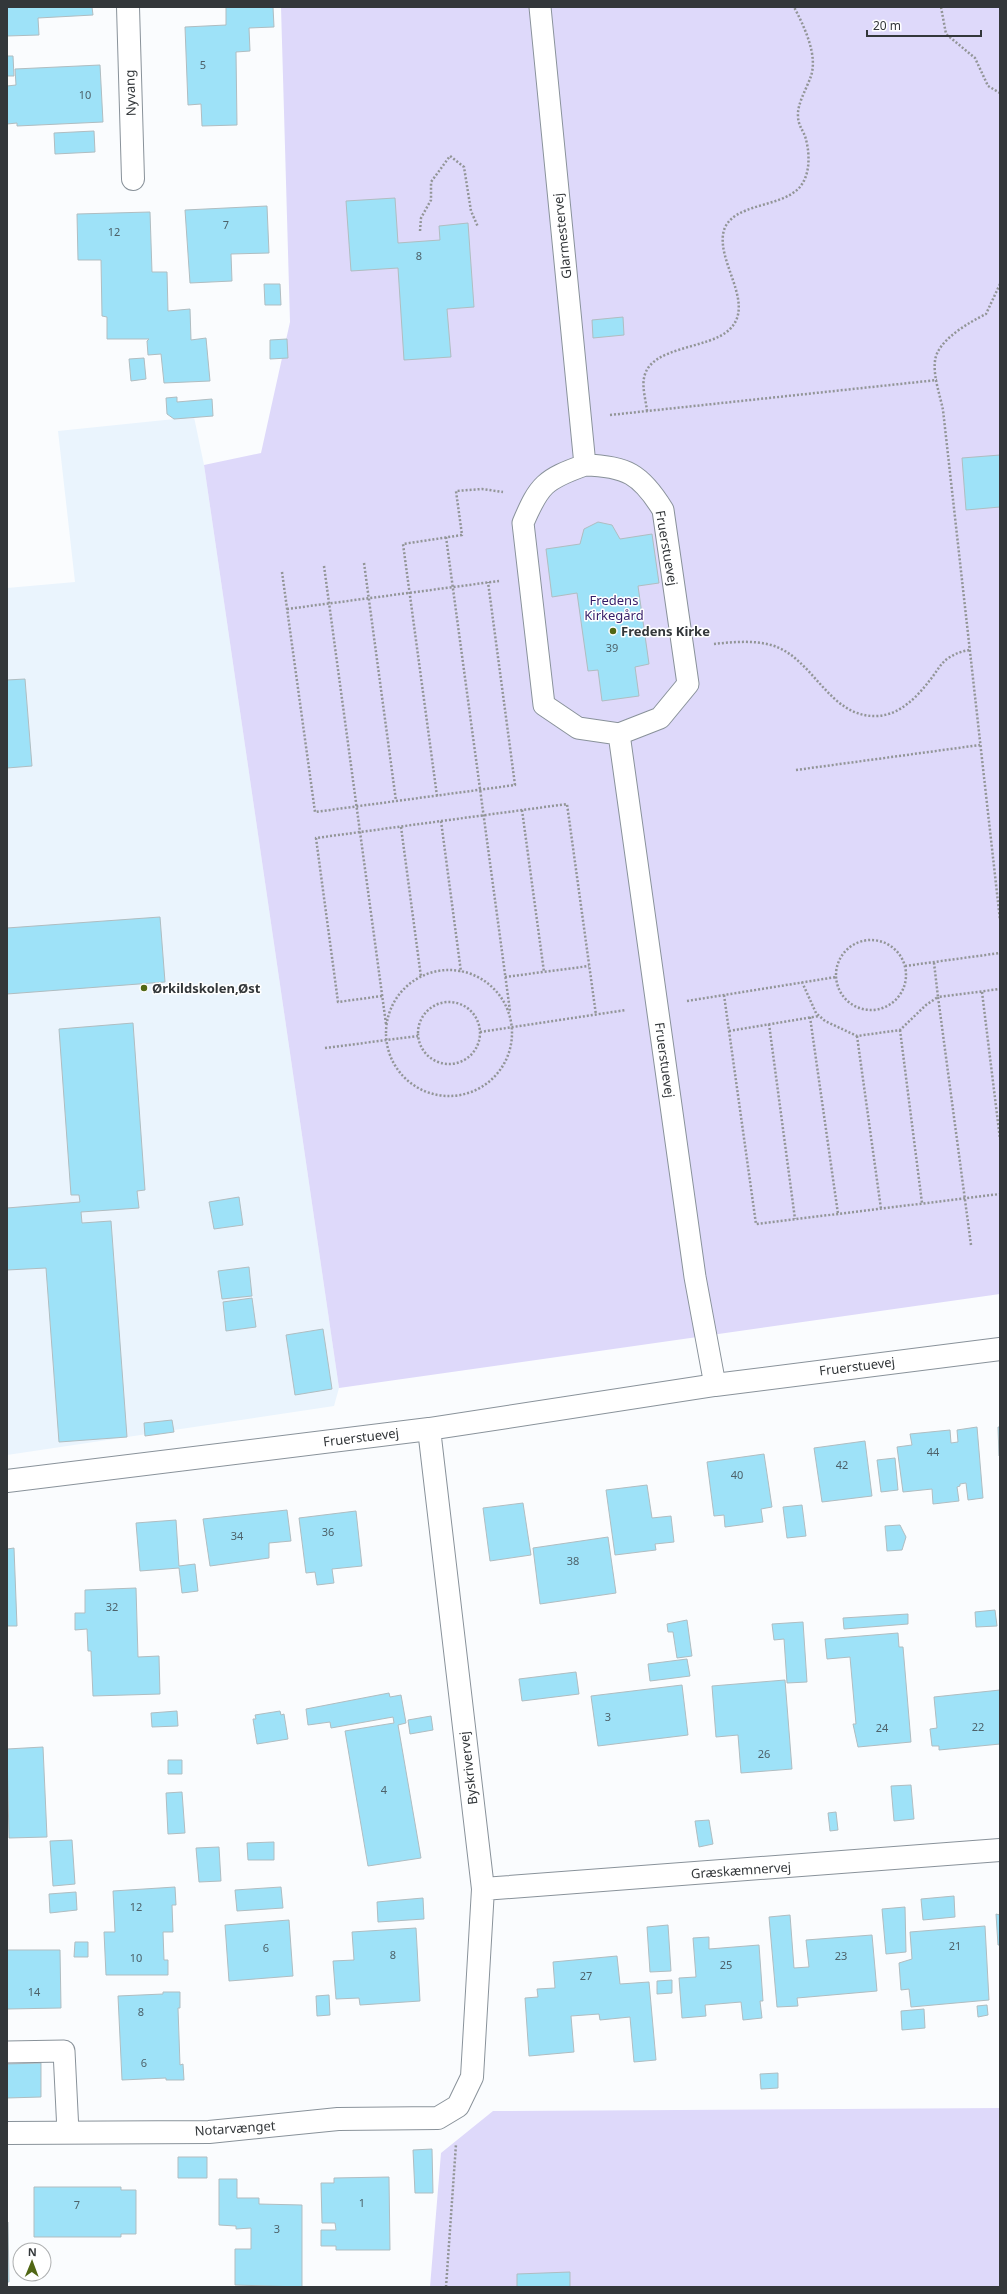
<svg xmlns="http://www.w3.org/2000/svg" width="1007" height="2294" viewBox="0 0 1007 2294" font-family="'Noto Sans',sans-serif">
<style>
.built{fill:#eaf4fd}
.green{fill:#ded9fa}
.building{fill:#9ee2f8;stroke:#b0bdc1}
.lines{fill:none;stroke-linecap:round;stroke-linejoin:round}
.service-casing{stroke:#89929a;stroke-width:23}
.minor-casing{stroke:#89929a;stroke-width:24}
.path{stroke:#929597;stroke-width:2.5;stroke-dasharray:2 2;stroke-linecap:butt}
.service{stroke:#fff;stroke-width:21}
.minor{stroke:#fff;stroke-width:22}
.poi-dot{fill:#516715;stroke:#fff;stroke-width:1.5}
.labels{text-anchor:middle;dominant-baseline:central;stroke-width:3;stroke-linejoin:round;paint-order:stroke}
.number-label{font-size:11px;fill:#4e626a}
.street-label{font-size:13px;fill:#33373a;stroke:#fff}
.park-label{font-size:13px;fill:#351e68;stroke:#fff}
.poi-label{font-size:13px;font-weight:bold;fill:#33373a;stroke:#fff;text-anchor:start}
</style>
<rect width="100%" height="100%" fill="#fafcfe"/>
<path class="built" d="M194,417L204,465L339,1388L334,1406L7,1455V588L75,582L58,431Z"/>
<path class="green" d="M281,7H1000V1294L339,1388L204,465L261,453L290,322Z
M1000,2108V2287H430L441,2153L493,2111Z"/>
<path class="building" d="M7,7H92L93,15L38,18L39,35L7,36Z
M226,7H273L274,27L249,28L250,51L236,52L237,125L202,126L201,104L188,105L185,27L226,25Z
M7,56H13L14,76H7Z
M100,65L103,122L17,126V123L7,124V86L16,85L15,69Z
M94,131L95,152L55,154L54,133Z
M395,198L398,243L440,240L439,226L468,223L474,307L447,309L451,357L404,360L398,268L351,271L346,201Z
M267,206L269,253L231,254L232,281L190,283L185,210Z
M150,212L152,272H167L168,311L190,309L191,340L206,338L210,381L164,383L161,354L148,355L147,341L149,339H107V317L102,316L101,260H78L77,214Z
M264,284H280L281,305H265Z
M623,317L624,335L593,338L592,320Z
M287,339L288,358L270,359V340Z
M144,358L146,379L131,381L129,359Z
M177,397V402L212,399L213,416L174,419L167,414L166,398Z
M1000,455V507L966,510L962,458Z
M598,522L612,525L620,539L652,534L659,583L638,586L649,664L635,667L639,696L602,701L598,670L588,671L577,593L552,597L546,549L580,544L584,529Z
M25,679L32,766L7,768V680Z
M160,917L165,982L7,994V928Z
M133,1023L145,1190L137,1191L139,1208L81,1212L82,1223L111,1221L127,1437L59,1442L46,1268L7,1270V1208L80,1202L79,1195H71L59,1029Z
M239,1197L243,1225L214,1229L209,1202Z
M249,1267L252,1296L222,1299L218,1271Z
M252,1298L256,1327L226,1331L223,1302Z
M323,1329L332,1389L295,1395L286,1335Z
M172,1420L174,1432L145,1436L144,1423Z
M977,1427L983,1498L968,1500L966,1483L960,1484V1486L957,1487L959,1501L933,1504L932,1489L903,1492L897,1447L912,1445L910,1434L950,1430L951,1443L958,1442L957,1430Z
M998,1427H1000V1456H999Z
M865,1441L872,1496L822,1502L814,1448Z
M764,1454L772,1507L761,1509L763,1522L725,1527L724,1515L714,1516L707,1462Z
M895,1458L898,1490L881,1492L877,1460Z
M647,1485L652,1518L671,1516L674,1542L655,1544L656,1550L615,1555L606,1490Z
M523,1503L531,1555L490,1561L483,1508Z
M802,1505L806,1536L787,1538L783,1507Z
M287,1510L291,1541L269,1543V1558L210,1566L203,1519Z
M356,1511L362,1566L332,1569L334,1583L317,1585L315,1572L306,1573L299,1518Z
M176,1520L179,1566L195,1564L198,1591L182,1593L179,1568L140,1571L136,1523Z
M900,1525L906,1537L902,1550L887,1551L885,1526Z
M608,1537L616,1593L540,1604L533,1548Z
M14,1548L17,1626H7V1549Z
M136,1588L138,1657L159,1656L160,1694L93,1696L91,1651H88L87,1629L75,1630V1613H85V1590Z
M995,1610L997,1626L976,1627L975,1612Z
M908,1614V1624L844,1629L843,1618Z
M687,1620L692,1656L677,1658L673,1632H668L667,1624Z
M803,1622L807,1682L787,1683L784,1639L774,1640L772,1624Z
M898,1633L899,1647H903L911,1742L858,1747L853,1724H856L850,1657L827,1659L825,1639Z
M687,1659L690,1676L650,1681L648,1664Z
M576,1672L579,1694L522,1701L519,1679Z
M785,1680L792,1769L741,1773L738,1735L716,1737L712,1686Z
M682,1685L688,1735L598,1746L591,1696Z
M1000,1690V1744L939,1750V1746H932L930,1729L937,1728L934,1697Z
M389,1693L390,1697L401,1695L406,1723L398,1725L421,1858L368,1866L345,1731L394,1723L393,1717L331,1728L330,1722L308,1725L306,1709Z
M177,1711L178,1726L152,1727L151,1713Z
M280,1711L281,1715L284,1714L288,1739L257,1744L253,1719H256L255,1715Z
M431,1716L433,1730L410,1734L408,1720Z
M43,1747L47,1837L9,1838L7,1749Z
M168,1760H182V1774H168Z
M911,1785L914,1819L894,1821L891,1786Z
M182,1792L185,1833L168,1834L166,1793Z
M836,1812L838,1830L830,1831L828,1813Z
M709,1820L713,1844L699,1847L695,1821Z
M72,1840L75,1884L53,1886L50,1841Z
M274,1842V1860H248L247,1843Z
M219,1847L221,1881L199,1882L196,1848Z
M175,1887L176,1905H172L173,1932H163L164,1960H168V1975H106L104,1932H115L113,1891Z
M281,1887L283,1908L237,1911L235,1890Z
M76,1892L77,1910L50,1913L49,1894Z
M954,1896L955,1917L923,1920L921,1899Z
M423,1898L424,1919L378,1922L377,1902Z
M905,1907L906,1952L886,1954L882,1909Z
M996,1914L1000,1915V1945H998Z
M790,1915L794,1968L809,1967L806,1940L872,1935L877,1991L797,1998L798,2006L777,2007L769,1917Z
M289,1920L293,1976L229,1981L225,1925Z
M668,1925L671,1971L650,1972L647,1927Z
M985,1926L989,2000L911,2007L909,1989L901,1990L899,1963L912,1959L910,1932Z
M416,1928L420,2001L360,2005L359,1998L336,1999L333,1961L354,1960L352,1932Z
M709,1937V1949L759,1945L763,2001H760L762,2018L743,2020L741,2002L705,2005L706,2016L682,2018L679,1978L696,1977L693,1938Z
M75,1942H88V1957H74Z
M7,1950H60L61,2008L7,2009Z
M617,1956L620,1984L649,1982L656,2060L634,2062L630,2017L600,2020L599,2014L571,2016L574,2052L529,2056L525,1998L538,1997L537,1989L555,1988L553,1962Z
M672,1980V1993L657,1994V1981Z
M163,1992H180V2008H178L180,2065L183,2064L184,2080H166V2078L122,2080L118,1996L163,1994Z
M329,1995L330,2015L317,2016L316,1996Z
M987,2005L988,2015L978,2017L977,2006Z
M924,2009L925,2028L902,2030L901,2011Z
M41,2063V2097L7,2098V2064Z
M778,2073V2088L761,2089L760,2074Z
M432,2149L433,2193H415L413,2150Z
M178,2157H207V2178H178Z
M389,2177L390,2250H336V2246H321V2230H336L335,2223H322L321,2183H334V2178Z
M219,2179H237V2198H259V2204L302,2205V2287L235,2285V2249H251V2228L236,2229V2226L219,2225Z
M34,2187H121V2190H136V2234H121V2237H34Z
M7,2222H8L9,2282H7Z
M570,2272V2287H517V2274Z"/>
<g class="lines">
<defs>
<path id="service" d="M540,7L585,465
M585,465C626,466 641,474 663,510L688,684L660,718L619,734L578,728L544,705L523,523C539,485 545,479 585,465Z
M619,734L695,1277L715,1385
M7,2052L64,2051L68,2132"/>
<path id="minor" d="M128,7L133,179
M7,1481L429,1429L715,1385L1000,1349
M483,1889L1000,1850
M7,2133L209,2132L338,2119L438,2118L458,2106L472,2077L483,1889L429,1429"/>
</defs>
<use href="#service" class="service-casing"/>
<use href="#minor" class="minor-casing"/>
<path class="path" d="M941,7L946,34L975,58L988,86L1000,93
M420,231L421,218L431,200V182L450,156L464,167L471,211L478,227
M1000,284L986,314C970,322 937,340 935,361C933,376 940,395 943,410L1000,920
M647,411C646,401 642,388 644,378C650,345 709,350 730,329C756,303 715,261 724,230C733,203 780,208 799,188C811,175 810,152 805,136C802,129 798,124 798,116C797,104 807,88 811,76C818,55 804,26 794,7
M610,415L937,380
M446,537L510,1011
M364,563L396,801
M324,566L386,1024
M282,572L315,812L515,785L488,582
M287,609L499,581
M714,644C732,642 753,640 771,645C814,657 828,718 877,716C900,715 917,697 930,680C936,673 940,664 947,659C954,654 962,651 970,650
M796,770L980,745
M437,796L403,544L462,535L456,491L482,489L503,492
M522,810L544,972
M441,821L461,972
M401,827L421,977
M836 975a35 35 0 1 1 70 0a35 35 0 1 1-70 0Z
M905,966L1000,953
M386 1033a63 63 0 1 1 126 0a63 63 0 1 1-126 0Z
M505,977L589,966
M802,982L816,1013L825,1021L857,1036L900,1030L926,1005L938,997L934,963
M982,992L1000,1139
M724,995L756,1224L1000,1194
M382,996L338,1002L316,838L567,804L596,1015
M687,1001L836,977
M418 1033a31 31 0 1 1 62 0a31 31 0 1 1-62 0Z
M810,1017L838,1214
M769,1024L795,1219
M900,1030L922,1203
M729,1031L819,1016
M480,1032L626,1010
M857,1036L881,1209
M325,1048L418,1036
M971,1245L938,997L1000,989
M446,2287L456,2144"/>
<use href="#service" class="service"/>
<use href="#minor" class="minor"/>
</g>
<g class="poi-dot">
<circle cx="613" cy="631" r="4"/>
<circle cx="144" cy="988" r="4"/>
</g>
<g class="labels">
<g class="number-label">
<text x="203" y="64">5</text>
<text x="85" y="94">10</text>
<text x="226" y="224">7</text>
<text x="114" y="231">12</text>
<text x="419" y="255">8</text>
<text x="612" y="647">39</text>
<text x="933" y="1451">44</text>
<text x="842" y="1464">42</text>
<text x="737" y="1474">40</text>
<text x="328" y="1531">36</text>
<text x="237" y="1535">34</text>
<text x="573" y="1560">38</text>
<text x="112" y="1606">32</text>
<text x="608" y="1716">3</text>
<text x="978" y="1726">22</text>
<text x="882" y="1727">24</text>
<text x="764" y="1753">26</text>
<text x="384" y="1789">4</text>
<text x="136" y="1906">12</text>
<text x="955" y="1945">21</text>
<text x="266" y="1947">6</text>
<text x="393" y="1954">8</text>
<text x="841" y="1955">23</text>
<text x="136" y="1957">10</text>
<text x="726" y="1964">25</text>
<text x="586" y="1975">27</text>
<text x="34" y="1991">14</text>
<text x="141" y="2011">8</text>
<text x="144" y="2062">6</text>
<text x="362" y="2202">1</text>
<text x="77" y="2204">7</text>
<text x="277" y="2228">3</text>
</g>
<g class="street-label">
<text transform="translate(130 93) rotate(-92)">Nyvang</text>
<text transform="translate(562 236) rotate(-96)">Glarmestervej</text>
<text transform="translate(667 548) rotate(80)">Fruerstuevej</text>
<text transform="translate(665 1060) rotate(82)">Fruerstuevej</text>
<text transform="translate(857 1366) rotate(-7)">Fruerstuevej</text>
<text transform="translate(361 1437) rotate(-7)">Fruerstuevej</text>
<text transform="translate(468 1768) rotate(-97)">Byskrivervej</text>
<text transform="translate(741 1870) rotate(-4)">Græskæmnervej</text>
<text transform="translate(235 2128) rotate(-4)">Notarvænget</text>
</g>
<g class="park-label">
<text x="614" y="600">Fredens<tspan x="614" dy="15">Kirkegård</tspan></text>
</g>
<g class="poi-label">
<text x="621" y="631">Fredens Kirke</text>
<text x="152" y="988">Ørkildskolen,Øst</text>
</g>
</g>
<rect width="1007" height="2294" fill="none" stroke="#33373a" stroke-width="16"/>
<g transform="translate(32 2262) rotate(1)"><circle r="19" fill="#ffffff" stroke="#adafb0"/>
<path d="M0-3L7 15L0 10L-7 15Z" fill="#516715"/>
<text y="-6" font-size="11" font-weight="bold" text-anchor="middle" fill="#33373a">N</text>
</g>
<path d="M867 30v6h114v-6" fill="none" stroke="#33373a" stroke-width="2"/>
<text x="873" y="30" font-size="12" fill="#33373a" stroke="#ffffff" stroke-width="3" paint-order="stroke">20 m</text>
</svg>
